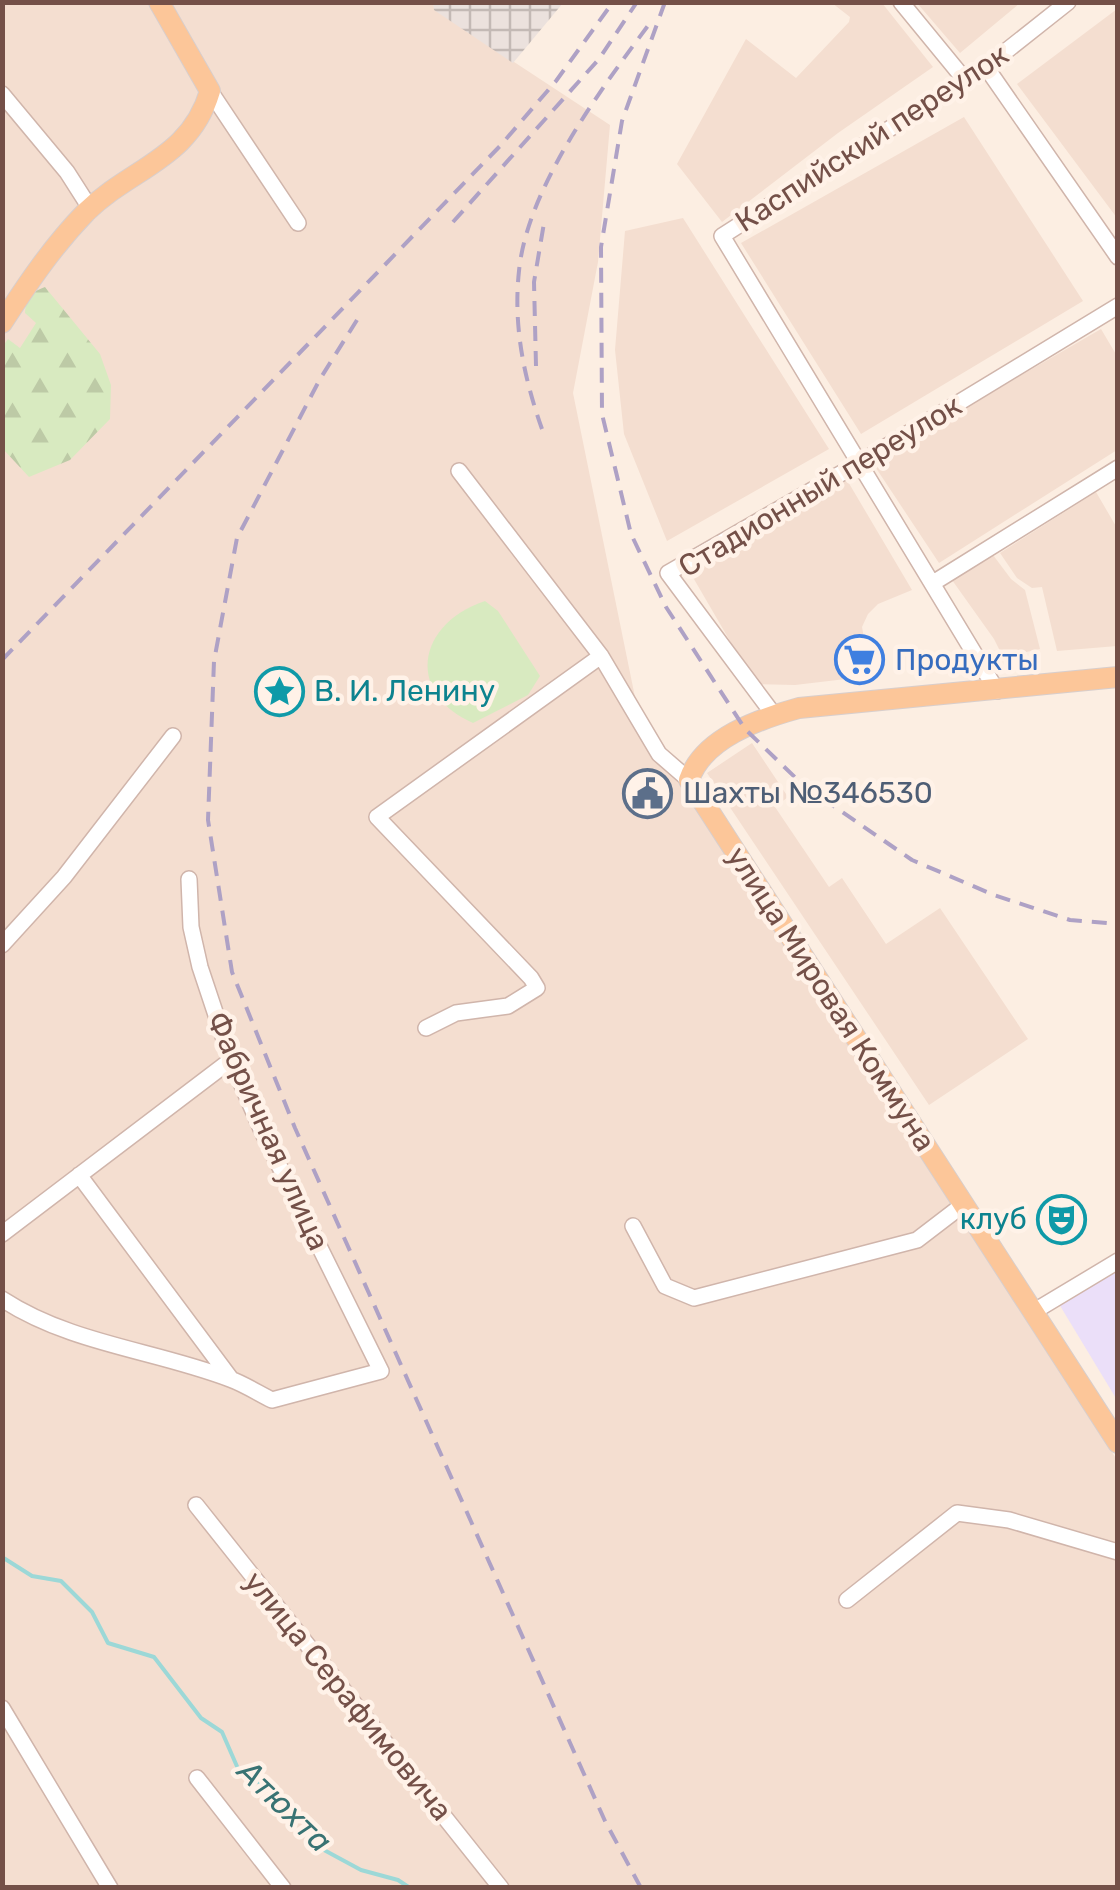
<svg xmlns="http://www.w3.org/2000/svg" width="1120" height="1890" viewBox="0 0 1120 1890" font-family="Rubik,sans-serif">
<style>
.residential{fill:#f4ded0}
.industrial{fill:url(#industrial-grid)}
.education{fill:#ebdff9}
.forest{fill:url(#forest-firs)}
.garden{fill:#d8eac0}
.lines{fill:none;stroke-linecap:round;stroke-linejoin:round}
.stream{stroke:#9cd8d7;stroke-width:4}
.minor-casing{stroke:#d0b5ab;stroke-width:18}
.major-casing{stroke:#d8cecc;stroke-width:22}
.minor{stroke:#fff;stroke-width:15}
.major{stroke:#fcc699;stroke-width:20}
.rail{stroke:#aea1c5;stroke-width:4;stroke-dasharray:15 10;stroke-linecap:butt}
.labels{text-anchor:middle;dominant-baseline:central;stroke-width:9;stroke-linejoin:round;paint-order:stroke}
.street-label{font-size:30px;fill:#745048;stroke:#fff2e8}
.shop-label{font-size:30px;fill:#366cbe;stroke:#fff2e8;text-anchor:start}
.culture-label{font-size:30px;fill:#0d838f;stroke:#fff2e8;text-anchor:start}
.service-label{font-size:30px;fill:#4e5e75;stroke:#fff2e8;text-anchor:start}
.water-label{font-size:32px;font-style:italic;fill:#397373;stroke:#fff2e8}
</style>
<defs>
<pattern id="industrial-grid" width="8" height="8" patternUnits="userSpaceOnUse" patternTransform="scale(2.5)"><rect width="8" height="8" fill="#ebe1dd"/><path d="M0 4h8M4 0v8" fill="none" stroke="#c3b9b5"/></pattern>
<pattern id="forest-firs" width="22" height="20" patternUnits="userSpaceOnUse" patternTransform="scale(2.5)"><rect width="22" height="20" fill="#d8eac0"/><path d="M5 1l3.5 6h-7zM16 11l3.5 6h-7z" fill="#bdcaa6"/></pattern>
</defs>
<rect width="100%" height="100%" fill="#fceee2"/>
<path class="residential" d="M3,3H433L435,10L610,125L598,262L573,393L636,702L1117,1460V1887L3,1888Z
M832,3H882L933,67L838,133L722,222L677,164L746,39L796,78L849,22L850,17Z
M917,3H1020L960,53Z
M1117,9V218L1017,84Z
M964,117L1083,301L861,434L741,243Z
M683,218L829,449L667,541L624,434L615,350L625,231Z
M1101,329L1117,356V450L939,563L872,462Z
M847,480L912,590L878,604L868,614L862,627L871,676L795,685L755,684L691,574Z
M1096,492L1117,528V646L1057,651L1042,587L1032,588L1017,578L1000,553Z
M993,555L1011,579L1025,590L1040,649L1003,657L994,639L952,580Z
M752,743L788,797L775,807L829,887L842,878L886,944L940,908L1028,1039L929,1105L707,773Z"/>
<path class="industrial" d="M433,3V2L563,3L513,63L434,10Z"/>
<path class="education" d="M1117,1270V1400L1059,1304Z"/>
<path class="forest" d="M45,287L100,354L111,385L110,419L70,460L29,477L3,449V346L8,339L20,348L36,323L25,313C26,298 31,292 45,287Z"/>
<path class="garden" d="M485,601L498,611L540,676L528,695L473,723C404,692 418,623 485,601Z"/>
<g class="lines">
<path class="stream" d="M2,1557L32,1576L61,1581L92,1612L108,1643L154,1657L201,1718L222,1732L239,1771L285,1797L324,1850L361,1870L398,1880L410,1888"/>
<defs>
<path id="minor" d="M901,2L965,80
M986,67L1118,257
M210,91L298,223
M2,94L67,172L90,208
M459,471L601,656L659,754L689,780
M933,583L1118,468
M997,691L722,236L986,67L1068,2
M774,715L668,573L861,462L1118,306
M2,945L64,877L173,736
M426,1028L456,1013L508,1006L537,988L531,978L377,817L601,656
M79,1175L231,1379
M633,1226L665,1286L694,1298L917,1240L964,1204
M2,1234L231,1060
M2,1299C71,1344 154,1350 230,1379C244,1384 258,1393 272,1400L381,1371L261,1129L231,1060L200,967L191,927L189,879
M1033,1312L1118,1261
M196,1505L501,1888
M847,1600L957,1513L1009,1520L1118,1552
M2,1708L110,1888
M197,1778L283,1888"/>
<path id="major" d="M2,323C28,283 53,246 86,212C132,167 190,159 210,91L159,2
M1118,677L799,708C759,719 703,738 689,780L1118,1443"/>
</defs>
<use href="#minor" class="minor-casing"/>
<use href="#major" class="major-casing"/>
<use href="#minor" class="minor"/>
<use href="#major" class="major"/>
<path class="rail" d="M665,2L622,121L601,247L602,414L631,534L666,607L745,729L803,785L912,860L994,895L1070,920L1118,924
M453,222L599,59L637,2
M357,320L320,379L237,538L214,661L208,820L232,972L295,1128L605,1821L641,1888
M536,366L534,282L545,217
M542,429C524,378 513,326 519,271C527,188 601,89 650,23
M2,660L500,146L556,81L613,2"/>
</g>
<defs>
<symbol id="supermarket-ring" viewBox="-11 -11 22 22"><circle r="9.5" fill="#fff2e8" stroke="#3f7fe0" stroke-width="1.5"/><path d="M-6-5.5h2.5l.6 2H6L4.5 2H-2.5L-4.4-4H-6ZM-1.5 3.2a1.3 1.3 0 1 0 .1 0ZM3 3.2a1.3 1.3 0 1 0 .1 0Z" fill="#3f7fe0"/></symbol>
<symbol id="sight-ring" viewBox="-11 -11 22 22"><circle r="9.5" fill="#fff2e8" stroke="#0f9aa8" stroke-width="1.5"/><path d="M0-6L1.8-2.2L6-1.7L2.9 1.2L3.7 5.4L0 3.3L-3.7 5.4L-2.9 1.2L-6-1.7L-1.8-2.2Z" fill="#0f9aa8"/></symbol>
<symbol id="civic-ring" viewBox="-11 -11 22 22"><circle r="9.5" fill="#fff2e8" stroke="#5c6f8a" stroke-width="1.5"/><path d="M-.6-6.5H3V-4.5H.6V-3L4-1V1h2V6H-6V1h2V-1L-.6-3ZM-1.2 2.5V6h2.4V2.5Z" fill="#5c6f8a"/></symbol>
<symbol id="theatre-ring" viewBox="-11 -11 22 22"><circle r="9.5" fill="#fff2e8" stroke="#0f9aa8" stroke-width="1.5"/><path d="M-5-5.5Q0-4 5-5.5V0Q5 5 0 6Q-5 5-5 0ZM-3.3-2.5H-1v1.5H-3.3ZM1-2.5H3.3v1.5H1ZM-2.8 1Q0 5.5 2.8 1Z" fill="#0f9aa8"/></symbol>
</defs>
<g fill-rule="evenodd">
<use href="#supermarket-ring" x="832" y="632" width="55" height="55"/>
<use href="#sight-ring" x="252" y="664" width="55" height="55"/>
<use href="#civic-ring" x="620" y="766" width="55" height="55"/>
<use href="#theatre-ring" x="1034" y="1192" width="55" height="55"/>
</g>
<g class="labels">
<g class="street-label">
<text transform="translate(872 138) rotate(-33)">Каспийский переулок</text>
<text transform="translate(820 486) rotate(-31)">Стадионный переулок</text>
<text transform="translate(831 999) rotate(57)">улица Мировая Коммуна</text>
<text transform="translate(268 1131) rotate(66)">Фабричная улица</text>
<text transform="translate(348 1696) rotate(51)">улица Серафимовича</text>
</g>
<g class="shop-label">
<text x="895" y="660">Продукты</text>
</g>
<g class="culture-label">
<text x="314" y="691">В. И. Ленину</text>
<text x="1027" y="1219" text-anchor="end">клуб</text>
</g>
<g class="service-label">
<text x="683" y="793">Шахты №346530</text>
</g>
<g class="water-label">
<text transform="translate(285 1806) rotate(44)">Атюхта</text>
</g>
</g>
<rect width="1120" height="1890" fill="none" stroke="#745048" stroke-width="10"/>
</svg>
